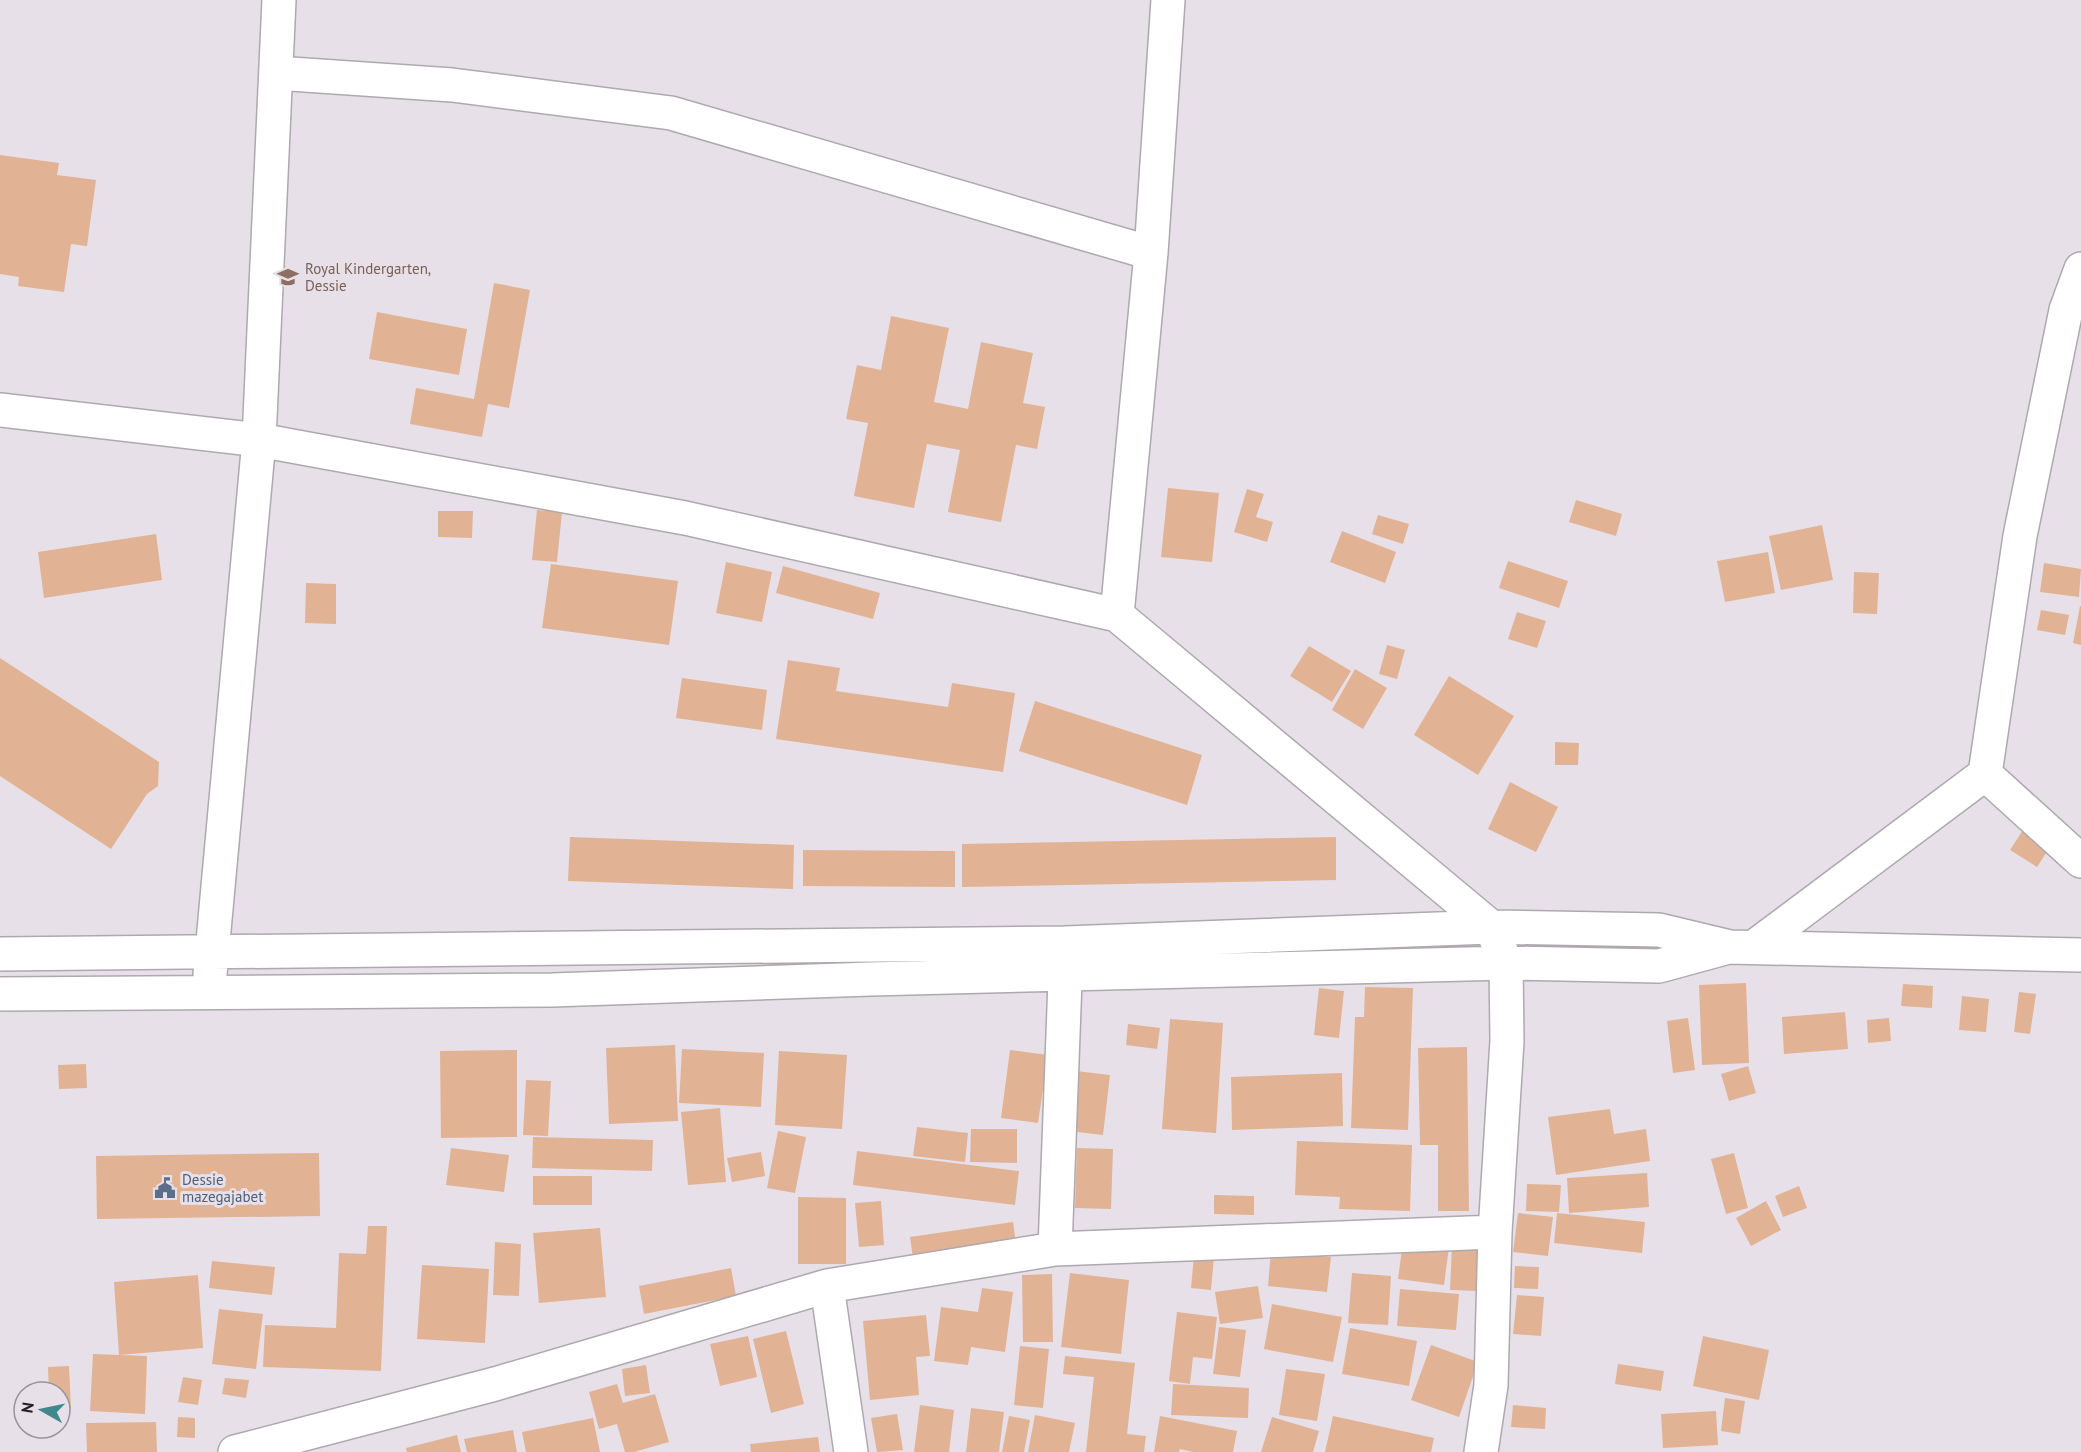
<svg xmlns="http://www.w3.org/2000/svg" width="2081" height="1452" viewBox="0 0 2081 1452" font-family="'PT Sans',sans-serif">
<style>
.building{fill:#e1b394}
.lines{fill:none;stroke-linecap:round;stroke-linejoin:round}
.minor-casing{stroke:#aea8af;stroke-width:36}
.minor{stroke:#fff;stroke-width:33}
.labels{text-anchor:middle;dominant-baseline:central;stroke-width:6;stroke-linejoin:round;paint-order:stroke}
.education-label{font-size:15px;fill:#785e54;stroke:#e7e0e8;text-anchor:start}
.service-label{font-size:15px;fill:#4e5e75;stroke:#e7e0e8;text-anchor:start}
</style>
<rect width="100%" height="100%" fill="#e7e0e8"/>
<path class="building" d="M0,155L59,163L57,175L96,180L87,246L71,244L64,292L18,286L19,277L0,274Z
M494,283L530,290L509,408L488,404L482,437L410,424L416,388L474,399Z
M377,312L467,329L459,375L369,359Z
M891,316L949,328L934,402L968,409L981,342L1033,353L1023,403L1045,407L1037,449L1016,445L1001,522L948,512L960,450L927,444L914,508L854,496L868,423L846,419L857,365L881,370Z
M1168,488L1219,493L1212,562L1161,557Z
M1247,489L1264,494L1256,517L1273,522L1267,542L1234,532Z
M1576,500L1622,514L1616,536L1569,522Z
M537,510L562,512L557,562L532,560Z
M438,511H473L472,538L438,537Z
M1378,515L1409,524L1403,544L1372,534Z
M1822,525L1833,580L1781,590L1769,536Z
M1342,531L1396,552L1385,583L1330,562Z
M156,534L162,580L44,598L38,552Z
M1768,552L1775,593L1725,602L1717,561Z
M1508,561L1568,581L1559,608L1499,588Z
M726,562L772,572L762,622L716,613Z
M2044,563L2081,569L2079,597L2040,592Z
M551,564L678,581L669,645L542,628Z
M783,566L880,593L873,619L776,593Z
M1854,572L1879,573L1877,614L1853,613Z
M306,583L336,584V624L305,623Z
M2080,606H2081V645L2073,643Z
M2041,610L2069,615L2065,635L2037,630Z
M1517,612L1546,621L1537,648L1508,639Z
M1387,645L1405,650L1397,679L1379,674Z
M1309,646L1351,671L1332,702L1290,676Z
M0,658L159,762L158,786L147,794L111,849L0,776Z
M788,660L840,668L836,691L948,707L952,683L1015,693L1003,772L776,739Z
M1355,669L1387,688L1363,729L1332,710Z
M1449,676L1514,716L1478,775L1414,735Z
M682,678L767,690L762,730L676,718Z
M1035,701L1202,755L1187,805L1019,751Z
M1555,742L1579,743L1578,765H1555Z
M1510,782L1558,807L1536,852L1488,829Z
M2023,830L2050,847L2037,867L2010,850Z
M570,837L794,845L793,889L568,881Z
M1336,837V880L962,887V844Z
M803,850L955,851V887L803,886Z
M1746,983L1749,1063L1702,1065L1699,985Z
M1903,984L1933,986L1932,1008L1901,1006Z
M1365,987L1413,988L1408,1130L1351,1128L1355,1017H1364Z
M1319,988L1344,991L1339,1038L1314,1035Z
M2019,992L2036,994L2030,1034L2014,1032Z
M1962,996L1989,999L1986,1032L1959,1030Z
M1845,1012L1848,1049L1784,1054L1782,1017Z
M1688,1018L1695,1070L1673,1073L1667,1021Z
M1889,1018L1891,1041L1868,1043L1867,1020Z
M1170,1019L1223,1023L1216,1133L1162,1129Z
M1128,1024L1160,1028L1157,1049L1126,1045Z
M675,1045L678,1121L609,1124L606,1048Z
M1467,1047L1469,1211H1438V1145H1420L1418,1048Z
M682,1049L764,1053L761,1107L679,1103Z
M517,1050V1137L441,1138L440,1051Z
M1010,1050L1048,1055L1038,1123L1001,1118Z
M779,1051L847,1055L842,1129L775,1125Z
M86,1064L87,1088L59,1089L58,1065Z
M1748,1066L1756,1093L1729,1101L1721,1074Z
M1076,1071L1110,1075L1103,1135L1069,1131Z
M1342,1073L1343,1126L1232,1130L1231,1077Z
M526,1080L551,1081L548,1136L523,1135Z
M720,1108L726,1182L688,1185L681,1112Z
M1610,1109L1614,1134L1646,1129L1650,1161L1556,1175L1548,1117Z
M917,1127L968,1133L965,1162L913,1156Z
M971,1129H1017V1163L970,1162Z
M778,1131L806,1137L795,1193L767,1188Z
M533,1137L653,1140L652,1171L532,1168Z
M1297,1141L1412,1145L1410,1211L1339,1209L1340,1197L1295,1195Z
M451,1148L509,1155L504,1192L446,1185Z
M1077,1148L1113,1149L1111,1209L1075,1208Z
M857,1151L1019,1171L1015,1205L853,1185Z
M761,1152L765,1176L732,1182L727,1158Z
M319,1153L320,1216L97,1219L96,1156Z
M1734,1153L1748,1208L1726,1214L1711,1159Z
M1647,1173L1649,1207L1569,1213L1567,1178Z
M533,1176H592V1205H533Z
M1527,1184L1561,1185L1559,1212L1526,1211Z
M1799,1186L1807,1208L1783,1217L1775,1196Z
M1214,1195L1254,1196V1215L1214,1214Z
M798,1197L846,1198V1264H798Z
M881,1201L884,1245L859,1247L855,1203Z
M1766,1201L1781,1230L1751,1246L1736,1218Z
M1518,1213L1553,1217L1548,1256L1513,1252Z
M1557,1213L1645,1222L1642,1253L1554,1243Z
M1013,1222L1017,1250L914,1265L910,1237Z
M368,1226H387L381,1371L263,1367L265,1325L336,1328L339,1253L366,1254Z
M600,1228L606,1297L539,1303L533,1233Z
M495,1242L521,1244L519,1296L493,1295Z
M1403,1242L1449,1247L1444,1285L1398,1279Z
M1452,1246H1480L1478,1291L1450,1290Z
M1271,1251L1331,1257L1327,1292L1268,1286Z
M1194,1255L1214,1257L1211,1290L1191,1288Z
M212,1261L275,1267L272,1295L209,1288Z
M422,1265L489,1269L485,1343L417,1339Z
M1515,1266L1539,1267L1538,1289L1514,1288Z
M731,1268L736,1296L644,1314L639,1286Z
M1070,1273L1129,1280L1121,1354L1061,1347Z
M1352,1273L1391,1276L1388,1325L1348,1323Z
M1052,1274L1053,1342H1023L1022,1275Z
M198,1275L203,1348L119,1355L114,1282Z
M1258,1286L1263,1318L1220,1324L1215,1292Z
M982,1288L1013,1292L1005,1352L971,1347L968,1365L934,1361L941,1307L978,1312Z
M1400,1289L1459,1294L1456,1330L1397,1326Z
M1517,1295L1544,1297L1541,1336L1513,1334Z
M1272,1304L1342,1317L1333,1362L1264,1349Z
M219,1309L263,1314L256,1369L212,1364Z
M1177,1312L1217,1317L1212,1359L1193,1357L1190,1384L1169,1381Z
M926,1315L930,1356L916,1357L919,1395L870,1400L863,1321Z
M1219,1327L1246,1330L1240,1377L1213,1374Z
M1350,1328L1417,1341L1409,1386L1342,1374Z
M786,1331L804,1404L771,1413L753,1339Z
M748,1336L757,1377L720,1386L710,1344Z
M1703,1336L1769,1350L1759,1400L1693,1386Z
M1431,1345L1478,1362L1459,1417L1411,1400Z
M1020,1346L1049,1349L1043,1408L1014,1405Z
M93,1354L147,1356L145,1414L90,1411Z
M1065,1356L1135,1363L1127,1434L1146,1436L1144,1452H1086L1094,1377L1063,1374Z
M1618,1364L1664,1371L1661,1391L1615,1384Z
M646,1365L650,1393L625,1396L622,1369Z
M69,1366L71,1408H60V1392H49L48,1367Z
M1286,1369L1325,1374L1317,1421L1279,1415Z
M183,1377L202,1380L198,1405L178,1402Z
M225,1378L249,1380L246,1398L222,1394Z
M617,1384L623,1403L655,1394L669,1442L634,1452H625L617,1424L599,1429L589,1392Z
M1173,1384L1249,1388L1248,1418L1171,1415Z
M1725,1398L1745,1401L1740,1434L1721,1431Z
M920,1405L954,1410L949,1452H914Z
M1513,1405L1546,1408L1545,1429L1511,1427Z
M971,1408L1004,1412L999,1452H966Z
M1716,1411L1718,1445L1663,1448L1661,1414Z
M897,1414L903,1450L877,1452L871,1418Z
M1035,1415L1075,1423L1069,1452H1028Z
M1009,1416L1030,1420L1024,1452H1002Z
M1160,1416L1237,1431L1233,1452H1193L1180,1449L1179,1452H1154Z
M1333,1416L1434,1438L1431,1452H1325Z
M178,1417L195,1418V1438L177,1437Z
M1272,1417L1319,1431L1313,1452H1261Z
M593,1418L600,1452H526L522,1432Z
M156,1422L157,1452H87L86,1423Z
M513,1430L517,1452H467L464,1439Z
M457,1435L461,1452H407L406,1448Z
M818,1437L820,1452H751L750,1444Z"/>
<g class="lines">
<defs>
<path id="minor" d="M276,73L452,85L671,113L1151,253
M0,410L259,440L685,518L1117,615L1491,927L1506,963L1507,1041L1495,1232L1491,1385L1481,1452
M1117,615L1151,253L1168,0
M1985,774L2081,861
M1754,947L1985,774L2020,536L2066,310L2081,269
M0,954L1065,943L1491,927L1659,930L1730,947L2081,955
M210,974L259,440L279,0
M0,994L552,990L871,979L1506,963L1659,966L1725,948
M1055,1249L1066,954
M827,1286L851,1452
M235,1452L495,1384L827,1286L1055,1249L1495,1232"/>
</defs>
<use href="#minor" class="minor-casing"/>
<use href="#minor" class="minor"/>
</g>
<defs>
<symbol id="school-bare" viewBox="-9 -9 18 18"><path d="M0-5L7-2L0 1L-7-2ZM-4 1L0 2.5L4 1V4Q0 6-4 4Z" fill="#8d6e63" stroke="#e7e0e8" stroke-width="2.5" paint-order="stroke"/></symbol>
<symbol id="civic-bare" viewBox="-9 -9 18 18"><path d="M-.6-6.5H3V-4.5H.6V-3L4-1V1h2V6H-6V1h2V-1L-.6-3ZM-1.2 2.5V6h2.4V2.5Z" fill="#5c6f8a" stroke="#e7e0e8" stroke-width="2.5" paint-order="stroke"/></symbol>
</defs>
<g fill-rule="evenodd">
<use href="#school-bare" x="273" y="262" width="30" height="30"/>
<use href="#civic-bare" x="150" y="1173" width="30" height="30"/>
</g>
<g class="labels">
<g class="education-label">
<text x="305" y="268">Royal Kindergarten,<tspan x="305" dy="17">Dessie</tspan></text>
</g>
<g class="service-label">
<text x="182" y="1179">Dessie<tspan x="182" dy="17">mazegajabet</tspan></text>
</g>
</g>
<g transform="translate(42 1410) rotate(279)"><circle r="28" fill="#e7e0e8" stroke="#99949a" stroke-width="1.5"/>
<path d="M0-4.5L10 22L0 15L-10 22Z" fill="#40888d"/>
<text y="-9" font-size="16" font-weight="bold" text-anchor="middle" fill="#232124">N</text>
</g>
</svg>
